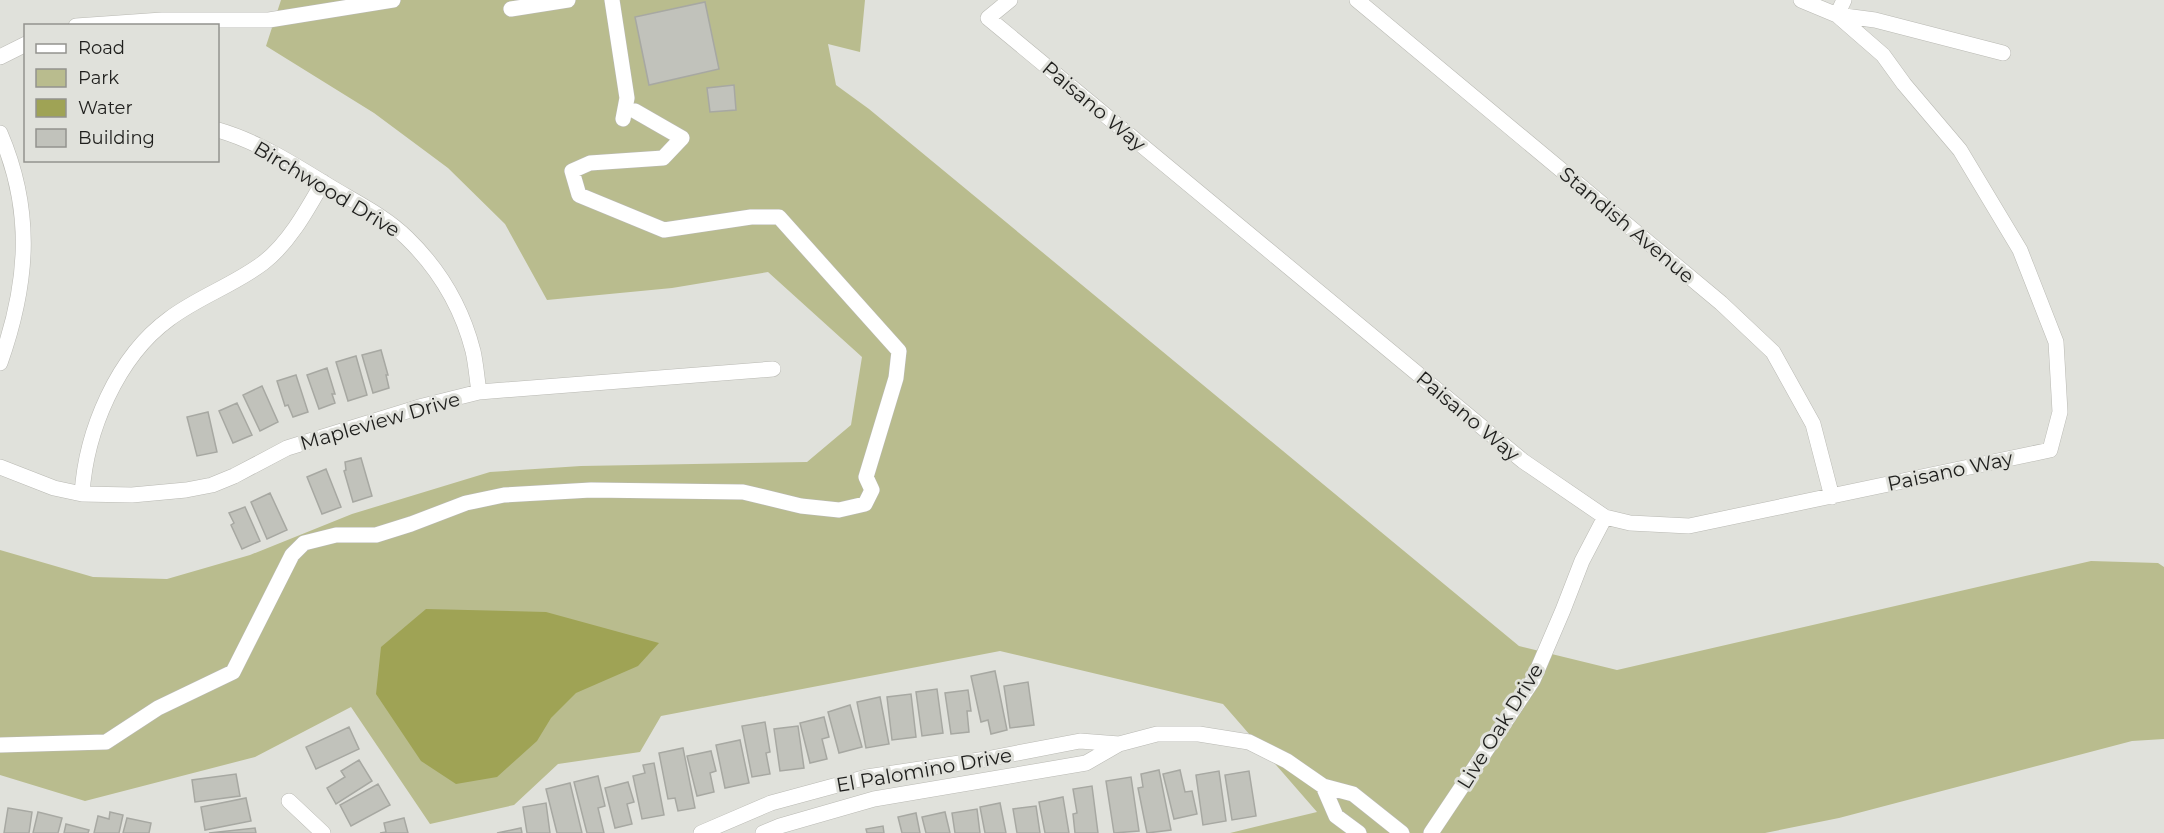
<svg xmlns="http://www.w3.org/2000/svg" width="2164" height="833" viewBox="0 0 2164 833" font-family="Montserrat,sans-serif">
<style>
.green{fill:#b9bc8e}
.water{fill:#9fa355}
.building{fill:#c1c2bb;stroke:#a7a8a2;stroke-width:1.5}
.lines{fill:none;stroke-linecap:round;stroke-linejoin:round}
.minor-casing{stroke:#b9b9b3;stroke-width:16}
.minor{stroke:#fff;stroke-width:15}
.labels{text-anchor:middle;dominant-baseline:central;stroke-width:6;stroke-linejoin:round;paint-order:stroke}
.street-label{font-size:20px;fill:#1f1f1d;stroke:#e0e1db}
</style>
<rect width="100%" height="100%" fill="#e0e1db"/>
<path class="green" d="M281,0H865L860,52L828,44L836,85L869,109L1519,646L1617,670L2091,561L2158,563L2164,567V739L2132,741L1839,818L1765,833H1230L1317,812L1223,704L1000,651L661,716L640,752L558,764L514,805L430,824L351,707L255,757L85,801L0,775V550L93,577L167,579L250,555L352,514L490,472L581,466L807,462L851,425L862,357L768,272L672,288L547,300L505,224L448,168L374,113L266,46Z"/>
<path class="water" d="M426,609L546,612L659,643L638,666L576,693L551,718L537,741L497,777L456,784L421,761L376,694L381,647Z"/>
<path class="building" d="M705,2L719,69L649,85L635,17Z
M734,85L736,110L710,112L707,88Z
M381,350L388,375H386L389,388L373,393L362,355Z
M356,356L367,395L348,401L336,362Z
M327,368L335,394H332L335,403L319,409L307,375Z
M296,375L308,412L293,417L288,405L285,406L277,381Z
M262,386L278,422L260,431L243,395Z
M237,403L252,435L233,443L219,411Z
M208,412L217,452L197,456L187,417Z
M361,458L372,496L353,502L344,471L346,470L345,462Z
M326,469L341,507L322,514L307,477Z
M270,493L287,530L267,539L251,502Z
M245,507L260,541L242,549L231,525L234,523L229,513Z
M995,671L1007,730L991,734L988,720L981,722L971,676Z
M1028,682L1034,725L1010,728L1004,686Z
M937,689L943,733L922,736L916,692Z
M968,690L971,711H967L969,732L951,734L945,693Z
M911,694L916,737L892,740L887,697Z
M880,697L889,744L866,748L857,702Z
M850,705L862,747L839,753L828,712Z
M824,717L829,737L822,739L827,759L810,763L800,723Z
M765,722L770,752L766,753L770,774L752,777L742,726Z
M798,726L804,768L780,771L774,729Z
M349,727L359,749L316,769L306,747Z
M740,740L749,783L725,788L716,745Z
M683,748L695,808L678,811L675,798L668,799L659,753Z
M711,751L716,771L710,773L714,792L697,796L687,756Z
M359,760L372,781L336,804L327,788L345,777L341,771Z
M654,763L664,815L642,819L633,776L645,773L643,765Z
M1159,770L1171,830L1147,833L1138,788L1143,787L1141,774Z
M1180,770L1185,792L1192,791L1197,814L1174,819L1163,774Z
M1219,771L1226,821L1203,825L1196,775Z
M1249,771L1256,816L1232,820L1225,775Z
M236,774L240,796L195,802L192,780Z
M598,776L605,806L598,808L604,833H587L574,782Z
M1131,777L1139,831L1114,833L1106,781Z
M628,782L634,802L627,804L632,824L615,828L605,788Z
M570,783L582,833H557L546,789Z
M378,784L390,805L351,826L340,805Z
M1092,786L1098,833H1075L1073,814L1077,813L1073,789Z
M1063,797L1069,833H1045L1039,802Z
M246,798L251,821L205,830L201,807Z
M546,803L550,833H527L523,807Z
M1000,803L1006,833H985L980,807Z
M1036,806L1040,833H1017L1013,809Z
M8,808L32,812L29,833H4Z
M977,809L980,833H955L952,813Z
M38,812L62,818L58,833H33Z
M110,812L123,815L119,833H94L98,816L109,819Z
M945,812L950,833H926L922,817Z
M916,813L920,833H902L898,817Z
M127,818L151,823L149,833H123Z
M404,818L408,833H380L386,832L384,823Z
M66,824L89,830L88,833H64Z
M883,826L884,833H867L866,829Z
M255,828L256,833H209Z
M521,828L522,833H497Z"/>
<g class="lines">
<defs>
<path id="minor" d="M612,0L627,98L623,119
M1010,0L988,18L1523,461L1605,517L1630,523L1689,526L2050,450L2060,412L2056,342L2020,250L1960,150L1904,84L1883,55L1837,15L1801,0
M1357,0L1721,303L1773,352L1813,424L1832,497
M1844,0L1837,15L1875,20L2003,53
M511,9L568,0
M76,26L162,20H269L393,0
M0,57L26,44
M218,130C256,141 290,162 324,183C351,200 384,215 407,238C440,270 462,308 473,351C476,364 477,379 479,392
M0,133C34,212 28,284 0,363
M0,467L54,488L82,494L132,495L186,490L212,485L234,476L287,448L423,406L479,392L773,369
M82,494C86,431 117,357 169,319C198,297 234,285 263,263C289,243 307,210 323,182
M0,745L106,742L158,708L233,672L292,555L304,543L336,535H376L411,524L466,503L504,495L591,490L743,492L801,506L839,510L865,504L872,490L866,477L896,378L899,351L779,217H751L664,230L579,195L572,171L590,163L663,158L682,138L635,111
M289,801L323,833
M701,833L771,803L867,777L986,759L1080,741L1119,744
M763,833L780,826L874,799L1086,763L1119,744L1157,734H1199L1249,742L1287,761L1323,786
M1359,833L1336,816L1323,786L1353,794L1402,833
M1431,833L1533,680L1563,610L1582,561L1605,517"/>
</defs>
<use href="#minor" class="minor-casing"/>
<use href="#minor" class="minor"/>
</g>
<g class="labels">
<g class="street-label">
<text transform="translate(1094 106) rotate(40)">Paisano Way</text>
<text transform="translate(327 189) rotate(31)">Birchwood Drive</text>
<text transform="translate(1627 225) rotate(40)">Standish Avenue</text>
<text transform="translate(1468 416) rotate(40)">Paisano Way</text>
<text transform="translate(380 421) rotate(-16)">Mapleview Drive</text>
<text transform="translate(1950 471) rotate(-12)">Paisano Way</text>
<text transform="translate(1500 726) rotate(-58)">Live Oak Drive</text>
<text transform="translate(924 770) rotate(-10)">El Palomino Drive</text>
</g>
</g>
<rect x="24" y="24" width="195" height="138" fill="#e0e1db" stroke="#93938f" stroke-width="1.5"/>
<rect x="36" y="44" width="30" height="9" fill="#ffffff" stroke="#93938f" stroke-width="1.5"/>
<text x="78" y="54" font-size="18" fill="#1f1f1d">Road</text>
<rect x="36" y="69" width="30" height="18" fill="#b9bc8e" stroke="#93938f" stroke-width="1.5"/>
<text x="78" y="84" font-size="18" fill="#1f1f1d">Park</text>
<rect x="36" y="99" width="30" height="18" fill="#9fa355" stroke="#93938f" stroke-width="1.5"/>
<text x="78" y="114" font-size="18" fill="#1f1f1d">Water</text>
<rect x="36" y="129" width="30" height="18" fill="#c1c2bb" stroke="#93938f" stroke-width="1.5"/>
<text x="78" y="144" font-size="18" fill="#1f1f1d">Building</text>
</svg>
